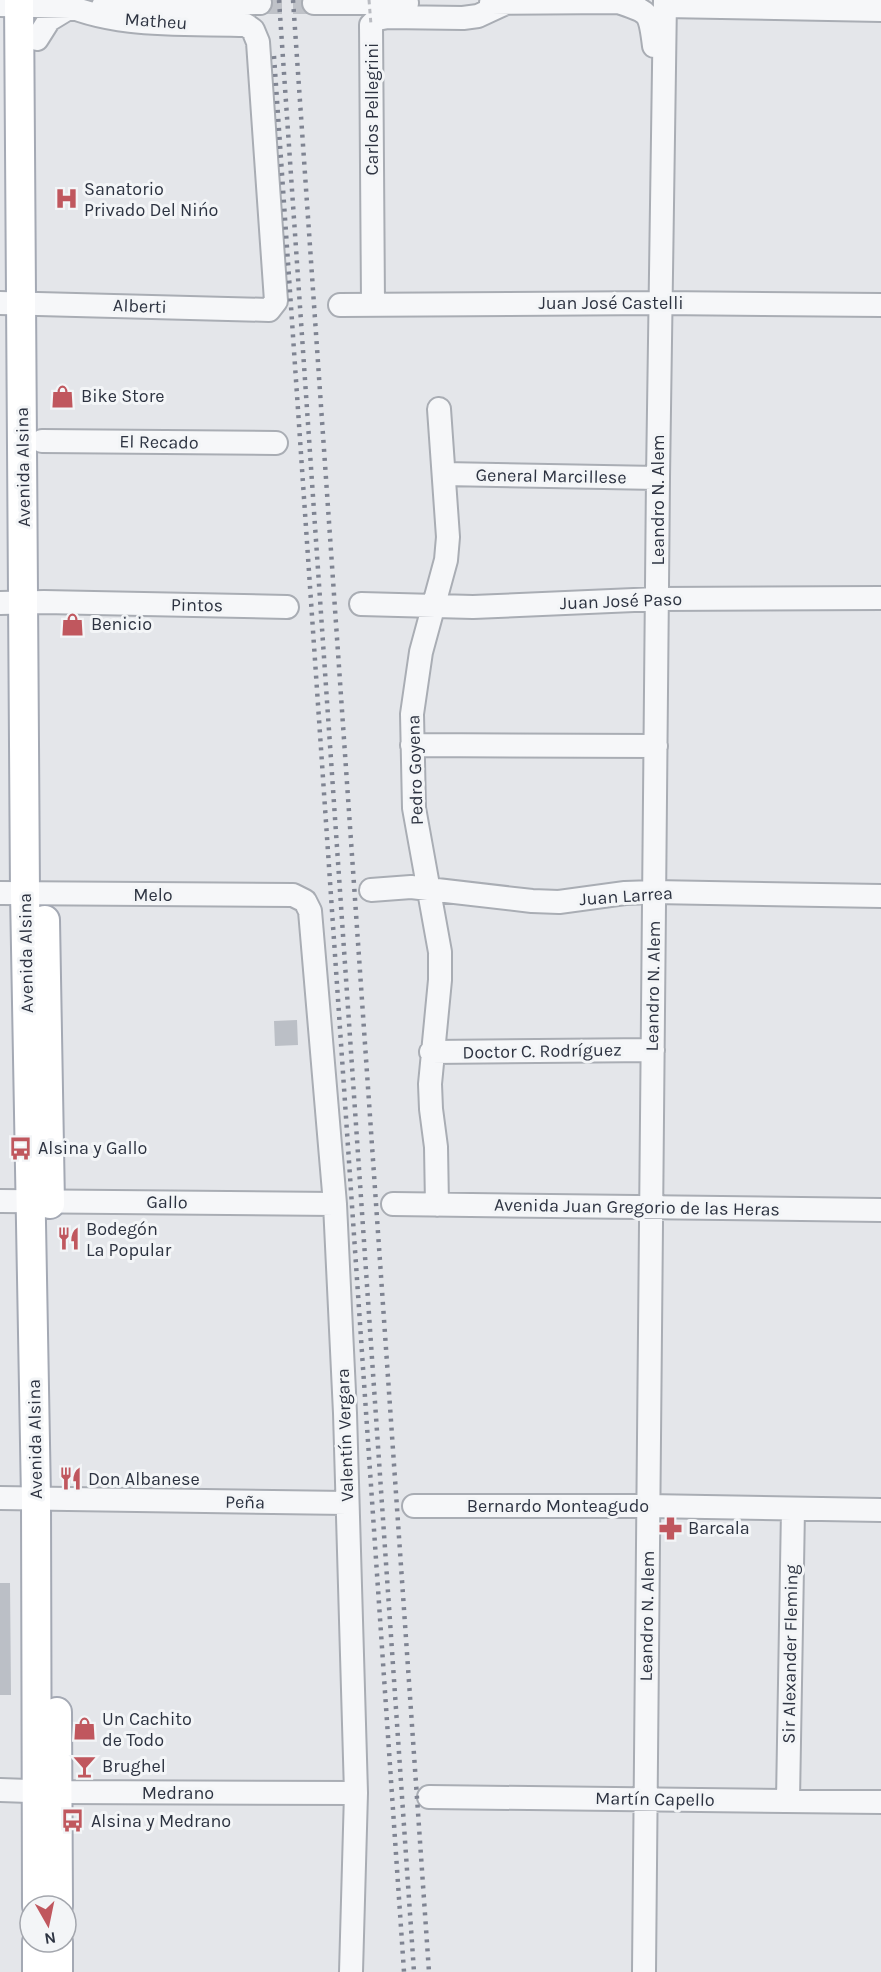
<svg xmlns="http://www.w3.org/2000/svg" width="881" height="1972" viewBox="0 0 881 1972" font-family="Karla,sans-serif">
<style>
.building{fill:#bbbfc6}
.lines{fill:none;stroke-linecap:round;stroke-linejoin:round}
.minor-tunnel{stroke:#bfc2c8;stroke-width:22;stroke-dasharray:22 11;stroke-linecap:butt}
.minor-casing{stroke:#a9adb4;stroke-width:26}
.major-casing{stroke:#a4a9b4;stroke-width:32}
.minor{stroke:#f6f7f9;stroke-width:22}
.major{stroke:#fff;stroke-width:28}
.rail{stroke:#7f8492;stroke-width:4.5;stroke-dasharray:3 6;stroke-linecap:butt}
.path-bridge{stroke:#babcc2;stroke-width:3;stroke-dasharray:4.5 4.5;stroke-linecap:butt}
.labels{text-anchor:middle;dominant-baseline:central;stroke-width:6;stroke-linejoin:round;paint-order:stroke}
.street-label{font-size:18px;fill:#2d3341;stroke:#f3f5f7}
.poi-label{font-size:18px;fill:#2d3341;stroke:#f3f5f7;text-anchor:start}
</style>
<rect width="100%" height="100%" fill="#e4e6ea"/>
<path class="building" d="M297,1020L298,1045L275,1046L274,1021Z
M0,1583H10L11,1695H0Z"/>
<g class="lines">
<path class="minor-tunnel" d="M260,3H314"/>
<defs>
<path id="minor" d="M618,2C650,12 650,12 654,46
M314,3H407
M491,3L618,2L627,0
M0,5L70,7
M103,6L260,3
M665,6L881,10
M37,39L49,20L72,6
M0,303L269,310L276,301L258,42L253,30L246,25C183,23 112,29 55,0
M373,304L371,25L377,19L388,17L463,18L478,16L506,3
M340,305L660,303L881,305
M42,441L276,443
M444,474L658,478
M0,603L44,602L287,607
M361,604L473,607L657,599L881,598
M412,745L656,746
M371,890L411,887L532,901L559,902L625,893L654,892L881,896
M0,893L293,895L305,901L310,911L335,1204L345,1413L356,1793L351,1972
M431,1052L653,1050
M0,1201L335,1204
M393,1204L881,1210
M437,1205L436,1147L431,1109L430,1084L440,980V952L414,808L412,714L421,652L446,560L448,537L439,409
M0,1498L347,1503
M414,1506H648L881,1510
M0,1790L58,1792L356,1793
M429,1797L881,1802
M788,1800L793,1509
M644,1972L658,478L665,0"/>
<path id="major" d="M19,0L25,893L36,1498L37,1906
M45,920L50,1204
M57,1712L58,1906
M58,1942V1972
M37,1972V1942"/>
</defs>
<use href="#minor" class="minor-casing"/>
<use href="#major" class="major-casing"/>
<use href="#minor" class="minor"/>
<use href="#major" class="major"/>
<path class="rail" d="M279,0L414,1972
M293,0L429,1972
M274,56L404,1972"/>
<path class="path-bridge" d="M369,0L371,25"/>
</g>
<defs>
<symbol id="hospital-bare" viewBox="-9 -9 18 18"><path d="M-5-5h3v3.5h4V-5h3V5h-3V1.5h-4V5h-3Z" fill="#c0575e" stroke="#f3f5f7" stroke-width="2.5" paint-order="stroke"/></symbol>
<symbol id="shop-bare" viewBox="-9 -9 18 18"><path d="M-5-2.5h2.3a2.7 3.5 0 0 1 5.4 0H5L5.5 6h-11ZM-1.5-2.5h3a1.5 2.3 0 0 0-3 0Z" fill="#c0575e" stroke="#f3f5f7" stroke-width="2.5" paint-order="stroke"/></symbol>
<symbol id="bus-bare" viewBox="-9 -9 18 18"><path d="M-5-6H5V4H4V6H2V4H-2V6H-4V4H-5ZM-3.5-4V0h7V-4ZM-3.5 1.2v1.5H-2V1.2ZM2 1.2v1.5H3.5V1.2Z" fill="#c0575e" stroke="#f3f5f7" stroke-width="2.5" paint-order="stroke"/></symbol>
<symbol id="restaurant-bare" viewBox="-9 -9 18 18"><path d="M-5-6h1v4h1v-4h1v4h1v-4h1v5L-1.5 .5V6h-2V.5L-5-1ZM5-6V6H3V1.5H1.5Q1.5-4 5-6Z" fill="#c0575e" stroke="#f3f5f7" stroke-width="2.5" paint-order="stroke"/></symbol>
<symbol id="pharmacy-bare" viewBox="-9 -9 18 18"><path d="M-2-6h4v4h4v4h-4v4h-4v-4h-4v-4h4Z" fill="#c0575e" stroke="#f3f5f7" stroke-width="2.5" paint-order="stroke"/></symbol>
<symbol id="bar-bare" viewBox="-9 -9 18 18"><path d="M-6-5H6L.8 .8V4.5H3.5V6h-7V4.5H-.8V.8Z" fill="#c0575e" stroke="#f3f5f7" stroke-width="2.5" paint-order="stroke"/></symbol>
</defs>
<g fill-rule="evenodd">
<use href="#hospital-bare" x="50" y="182" width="33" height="33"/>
<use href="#shop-bare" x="46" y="380" width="33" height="33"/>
<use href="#shop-bare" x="56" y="608" width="33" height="33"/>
<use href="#bus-bare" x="4" y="1132" width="33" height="33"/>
<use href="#restaurant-bare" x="52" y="1222" width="33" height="33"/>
<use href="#restaurant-bare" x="54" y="1462" width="33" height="33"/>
<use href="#pharmacy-bare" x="654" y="1512" width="33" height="33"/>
<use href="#shop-bare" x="68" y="1712" width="33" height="33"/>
<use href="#bar-bare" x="68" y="1750" width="33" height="33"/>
<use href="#bus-bare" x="56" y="1804" width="33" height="33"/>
</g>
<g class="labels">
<g class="street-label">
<text transform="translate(156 21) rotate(4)">Matheu</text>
<text transform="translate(372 109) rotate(-90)">Carlos Pellegrini</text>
<text x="611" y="303">Juan José Castelli</text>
<text transform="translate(140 306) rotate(2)">Alberti</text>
<text transform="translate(159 442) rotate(1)">El Recado</text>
<text transform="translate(23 467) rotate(-91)">Avenida Alsina</text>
<text transform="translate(551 476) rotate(1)">General Marcillese</text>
<text transform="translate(658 500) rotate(-90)">Leandro N. Alem</text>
<text transform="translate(621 601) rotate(-2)">Juan José Paso</text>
<text transform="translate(197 605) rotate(1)">Pintos</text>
<text transform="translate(415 770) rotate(-92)">Pedro Goyena</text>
<text x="153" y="895">Melo</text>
<text transform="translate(626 896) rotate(-4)">Juan Larrea</text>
<text transform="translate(26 953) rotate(-91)">Avenida Alsina</text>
<text transform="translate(653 986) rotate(-89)">Leandro N. Alem</text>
<text transform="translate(542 1051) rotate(-1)">Doctor C. Rodríguez</text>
<text transform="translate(167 1202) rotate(1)">Gallo</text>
<text transform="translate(637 1207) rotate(1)">Avenida Juan Gregorio de las Heras</text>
<text transform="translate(345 1435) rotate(-92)">Valentín Vergara</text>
<text transform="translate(35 1439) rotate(-91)">Avenida Alsina</text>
<text transform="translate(245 1502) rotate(1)">Peña</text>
<text x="558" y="1506">Bernardo Monteagudo</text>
<text transform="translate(647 1616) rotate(-89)">Leandro N. Alem</text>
<text transform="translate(790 1654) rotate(-89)">Sir Alexander Fleming</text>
<text x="178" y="1793">Medrano</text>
<text transform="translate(655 1799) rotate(1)">Martín Capello</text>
</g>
<g class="poi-label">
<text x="84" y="189">Sanatorio<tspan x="84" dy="21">Privado Del Nińo</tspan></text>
<text x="81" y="396">Bike Store</text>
<text x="91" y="624">Benicio</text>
<text x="38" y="1148">Alsina y Gallo</text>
<text x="86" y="1229">Bodegón<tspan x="86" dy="21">La Popular</tspan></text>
<text x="88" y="1479">Don Albanese</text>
<text x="688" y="1528">Barcala</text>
<text x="102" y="1719">Un Cachito<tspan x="102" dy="21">de Todo</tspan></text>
<text x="102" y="1766">Brughel</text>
<text x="91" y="1821">Alsina y Medrano</text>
</g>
</g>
<g transform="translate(48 1924) rotate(171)"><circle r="28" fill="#f3f5f7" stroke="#a4a7ae" stroke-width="1.5"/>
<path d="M0-4.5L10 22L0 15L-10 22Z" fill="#c0575e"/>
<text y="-9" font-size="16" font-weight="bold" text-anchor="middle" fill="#2d3341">N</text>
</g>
</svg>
